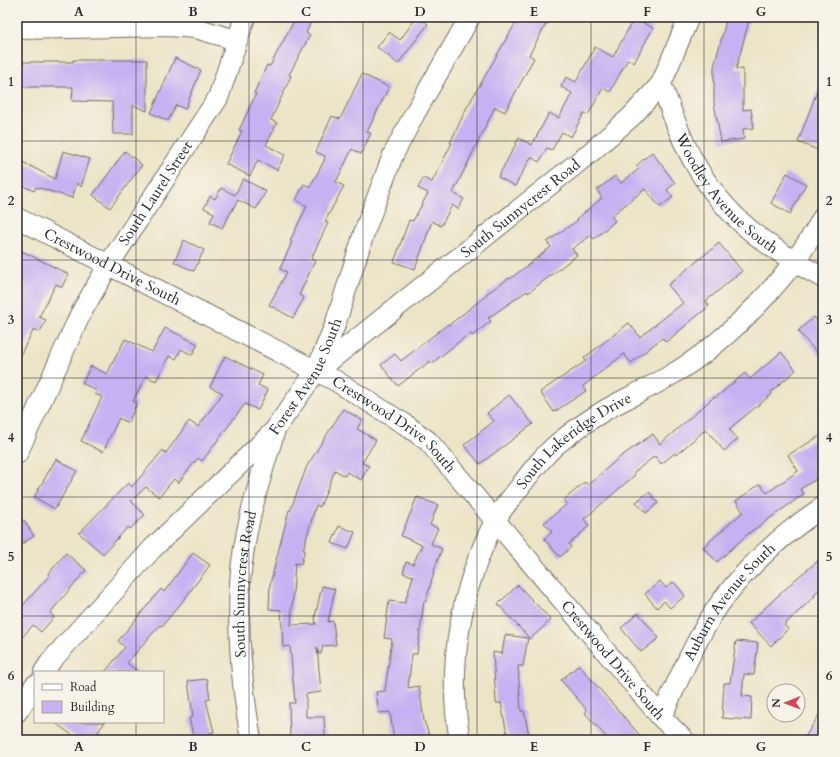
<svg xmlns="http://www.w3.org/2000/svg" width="840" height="757" viewBox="0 0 840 757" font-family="Cardo,serif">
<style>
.building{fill:#c6b1f2}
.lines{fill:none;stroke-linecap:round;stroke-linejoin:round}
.minor-casing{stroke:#6f6c61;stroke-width:22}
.minor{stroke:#fff;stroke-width:20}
.grid{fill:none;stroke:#2b2b2b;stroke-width:1;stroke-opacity:0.55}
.labels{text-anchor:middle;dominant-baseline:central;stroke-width:3;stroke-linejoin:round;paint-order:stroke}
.street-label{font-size:15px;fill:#2b2b2b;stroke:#f7f3e8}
.neatline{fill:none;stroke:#2b2b2b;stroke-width:1.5}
.grid-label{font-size:13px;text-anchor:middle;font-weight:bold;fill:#2b2b2b}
</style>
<rect width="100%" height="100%" fill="#f7f3e8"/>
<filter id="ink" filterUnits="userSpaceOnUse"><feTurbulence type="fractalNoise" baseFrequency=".025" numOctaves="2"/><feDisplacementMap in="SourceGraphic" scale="8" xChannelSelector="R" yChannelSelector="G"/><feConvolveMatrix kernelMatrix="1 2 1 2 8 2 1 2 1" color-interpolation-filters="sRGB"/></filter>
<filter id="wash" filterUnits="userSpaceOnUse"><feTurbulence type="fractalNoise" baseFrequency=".012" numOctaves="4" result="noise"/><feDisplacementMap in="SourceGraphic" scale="16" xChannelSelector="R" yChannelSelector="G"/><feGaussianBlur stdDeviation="0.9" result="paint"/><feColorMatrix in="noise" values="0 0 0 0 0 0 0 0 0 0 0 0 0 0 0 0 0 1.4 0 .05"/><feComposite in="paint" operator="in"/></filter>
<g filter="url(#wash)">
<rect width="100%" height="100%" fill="#ece4c6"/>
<g id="blocks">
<path class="building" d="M296,17H313L306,33L310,35L289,75L291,76L271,120L277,123L266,145L285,155L277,170L258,160L250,176L226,164L242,131L239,130L256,94L254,93L267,65L270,66Z
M417,17L428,24L398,64L377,47L389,32L400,40Z
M519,17H550L529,55L534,58L505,112L495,107L453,193L464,199L458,209L452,205L441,226L432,221L415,269L394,262L409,220L413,221L428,193L418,188L423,178L432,182L452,143H450L466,109Z
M727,17H750L736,69H743V110L751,109L754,128L743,129L744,139L721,142L714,103V67Z
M634,18L653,28L634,63L628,59L610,92L603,88L588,115L584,113L571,137L562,132L552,150L547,148L539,162L531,157L515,186L498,177L519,138L532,145L549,113L559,118L572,93L561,87L566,77L576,82L595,47L613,57Z
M175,58L201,70L185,109L176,105L168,121L151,113Z
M73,60H147V111L133,105V134H113L112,102L72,101L73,87H17V62H73Z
M362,74L389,87L367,132L371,133L361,154L352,149L336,182L344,186L325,221L328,223L311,259L315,261L299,295L304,298L293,318L269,305L287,272L280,269L292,242L290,241L307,206L296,200L304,184L310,187L324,161L325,156L316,152L332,116L340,119Z
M822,78H823V152L798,142Z
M63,151L90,159L81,187L77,183L72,198L36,187L34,191L17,183V159L55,179Z
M125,151L142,165L110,208L93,195Z
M652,152L675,183L667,190L673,197L660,207L645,189L611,216L615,221L594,239L591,235L572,249L577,255L528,293L527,291L488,318L491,321L472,336L470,333L431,364L430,361L398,386L381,365L395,354L401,361L448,324L449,325L487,295L486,294L509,278L510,279L551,247L547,242L578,220L577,219L602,198L597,190L615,176L621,183L639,169L636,166Z
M787,173L806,184L790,214L771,203Z
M243,179L266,191L256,209L238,200L222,228L210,222L214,213L204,208L210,196L215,199L221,188L235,195Z
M184,240L204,250L194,271L174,262Z
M719,243L742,271L706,301L709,306L666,342L662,338L631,363L624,354L583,386L586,391L554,412L540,392L586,361L584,358L629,323L640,337L683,303L668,285Z
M22,251L68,274L62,287L56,284L39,317L46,320L40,332L34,329L17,361V261Z
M814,317L823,327V360L798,331Z
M165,328L198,344L192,355L181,349L176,359L169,356L156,381L146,376L133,401L137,403L128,423L119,418L103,452L81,441L102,397L95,394L97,391L82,383L91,366L107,374L125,339L152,352Z
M781,352L796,370L771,392L772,394L729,429L738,439L724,451L706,429L676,455L675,453L661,464L655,456L633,473L635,475L584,519L589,526L569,544L571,547L560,557L544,539L552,532L544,523L567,504L564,500L585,482L588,485L620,457L653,434L660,444L714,397L715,398L745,373L750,379Z
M225,356L263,375L258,385L268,390L258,410L245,404L202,461L198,458L178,483L174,479L159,497L146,487L131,501L145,515L130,529L128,527L103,554L79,533L128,483L132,487L163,450L166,453L189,421L198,427L223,393L210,387Z
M509,395L533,424L480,464L464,445L494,421L487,413Z
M343,409L362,420L357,429L376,440L362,463L369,466L361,480L347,472L345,476L335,470L320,507L316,505L303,550H305L301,564L295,563L291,625L316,624L315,617L322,586L335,589L328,622L333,621L336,645L323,646L321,654H319L317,647L321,692L306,694V717H324L325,737H290L289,703H295L290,646L283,647L281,610L269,609L270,584L289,510L290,511L307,466Z
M823,434V475L800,489L804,494L749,533L717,562L703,547L743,512L736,501L760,484L767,493L798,471L788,455Z
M56,459L77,471L55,509L34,497Z
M649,492L658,503L646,513L636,502Z
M417,497L438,505L430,525L438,528L431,544L442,549L436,564L426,601H424L417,654H412L408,688L419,686L424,721L431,740H394L390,712L379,713L376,692L385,691L392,639L384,638L389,601L405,603L413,576L403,573L406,562L413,564L422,545L401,536Z
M24,520L34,536L17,547V525Z
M339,526L355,532L348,549L332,543Z
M66,553L86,570L50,613L54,617L41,632L33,625L17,643V612L49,576L48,574Z
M193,553L210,565L182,602L162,626L160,625L127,663L138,672H105L125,647L118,641L161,589L164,592Z
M823,557V586L814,594L815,596L784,625L788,629L771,646L749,623L798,577Z
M660,581L666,588L674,582L685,596L670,608L664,601L657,608L645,594Z
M518,585L551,620L530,639L498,604Z
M638,613L659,638L641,652L621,628Z
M505,635L528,638L523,666H518L521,711H524L530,740H508L501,703H496L493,652L502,654Z
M736,641L758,643L754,675L744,674L742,696L752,697L751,720L722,718L724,683H730Z
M579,665L596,685L644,740H609L585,713L587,710L561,680Z
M207,679L210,699L206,700L214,732L209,733L211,740H194L189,718L193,717L188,681Z
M823,709V740H803Z
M54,722H105L97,733L106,740H79Z"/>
</g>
</g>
<g filter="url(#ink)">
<use href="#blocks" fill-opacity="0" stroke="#6f6c61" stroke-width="1"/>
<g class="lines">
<defs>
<g id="minor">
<path d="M17,29L169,26L195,28L236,40"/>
<path id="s1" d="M661,84C671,109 680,139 694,162C726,219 767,247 823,278"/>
<path id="s2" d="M17,218L336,381L406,425L428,441L661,717L684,740"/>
<path id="s3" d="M318,370L591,152L632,116L661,84L689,17"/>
<path id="s4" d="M17,454L81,313L109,264L218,98L245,17"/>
<path id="s5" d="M44,672L51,661L153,548L274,431L316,371L335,325L365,230L393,155L415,113L470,17"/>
<path d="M17,712L35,685"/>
<path id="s6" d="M661,717C675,688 688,657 704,629C729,582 779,536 823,507"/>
<path id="s7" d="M251,740C242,688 237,636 240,583C243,532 259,482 274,433"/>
<path id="s8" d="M460,740C446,667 461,587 495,521C501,509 511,499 519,488C531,472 542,457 557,444C573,431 590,419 607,409C628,397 650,388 671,375C729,341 791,276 823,217"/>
</g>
</defs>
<use href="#minor" class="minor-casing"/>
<use href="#minor" class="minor"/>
</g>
</g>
<path class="grid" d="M136,17V672M249,17V740M363,17V740M477,17V740M591,17V740M704,17V740M17,141H823M17,260H823M17,378H823M17,497H823M17,616H823M136,722V740"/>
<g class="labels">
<g class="street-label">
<text stroke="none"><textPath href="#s1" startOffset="130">Woodley Avenue South</textPath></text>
<text stroke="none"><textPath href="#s4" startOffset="296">South Laurel Street</textPath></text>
<text stroke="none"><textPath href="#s3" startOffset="259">South Sunnycrest Road</textPath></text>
<text stroke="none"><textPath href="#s2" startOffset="107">Crestwood Drive South</textPath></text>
<text stroke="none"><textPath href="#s5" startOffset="397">Forest Avenue South</textPath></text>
<text stroke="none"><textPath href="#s2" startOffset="431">Crestwood Drive South</textPath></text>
<text stroke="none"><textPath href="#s8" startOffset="340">South Lakeridge Drive</textPath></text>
<text stroke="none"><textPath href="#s7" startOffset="157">South Sunnycrest Road</textPath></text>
<text stroke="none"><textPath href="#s6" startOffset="135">Auburn Avenue South</textPath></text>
<text stroke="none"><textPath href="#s2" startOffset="755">Crestwood Drive South</textPath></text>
</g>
</g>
<rect width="840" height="757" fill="none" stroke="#f7f3e8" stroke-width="44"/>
<rect x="34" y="671" width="130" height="52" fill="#f7f3e8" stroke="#a5a39c"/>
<rect x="42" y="684" width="20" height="6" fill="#ffffff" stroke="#a5a39c"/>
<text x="70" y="691" font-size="12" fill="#2b2b2b">Road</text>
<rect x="42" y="701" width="20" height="12" fill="#c6b1f2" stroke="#a5a39c"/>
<text x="70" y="711" font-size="12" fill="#2b2b2b">Building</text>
<g transform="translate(786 703) rotate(269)"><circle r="19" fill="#f7f3e8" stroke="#a5a39c"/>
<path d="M0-3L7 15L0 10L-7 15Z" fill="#d1495b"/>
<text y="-6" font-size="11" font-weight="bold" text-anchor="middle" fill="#2b2b2b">N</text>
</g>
<rect x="22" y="22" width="796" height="713" class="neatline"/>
<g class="grid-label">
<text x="79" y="16">A</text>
<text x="193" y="16">B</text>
<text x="306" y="16">C</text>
<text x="420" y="16">D</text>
<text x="534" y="16">E</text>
<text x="647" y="16">F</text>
<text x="761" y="16">G</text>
<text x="11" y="86">1</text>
<text x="829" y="86">1</text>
<text x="11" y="205">2</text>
<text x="829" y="205">2</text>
<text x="11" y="324">3</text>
<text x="829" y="324">3</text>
<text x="11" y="442">4</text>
<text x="829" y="442">4</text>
<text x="11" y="561">5</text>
<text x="829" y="561">5</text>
<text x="11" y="680">6</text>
<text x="829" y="680">6</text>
<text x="79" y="751">A</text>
<text x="193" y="751">B</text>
<text x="306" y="751">C</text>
<text x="420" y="751">D</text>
<text x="534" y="751">E</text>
<text x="647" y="751">F</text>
<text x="761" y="751">G</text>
</g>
</svg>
